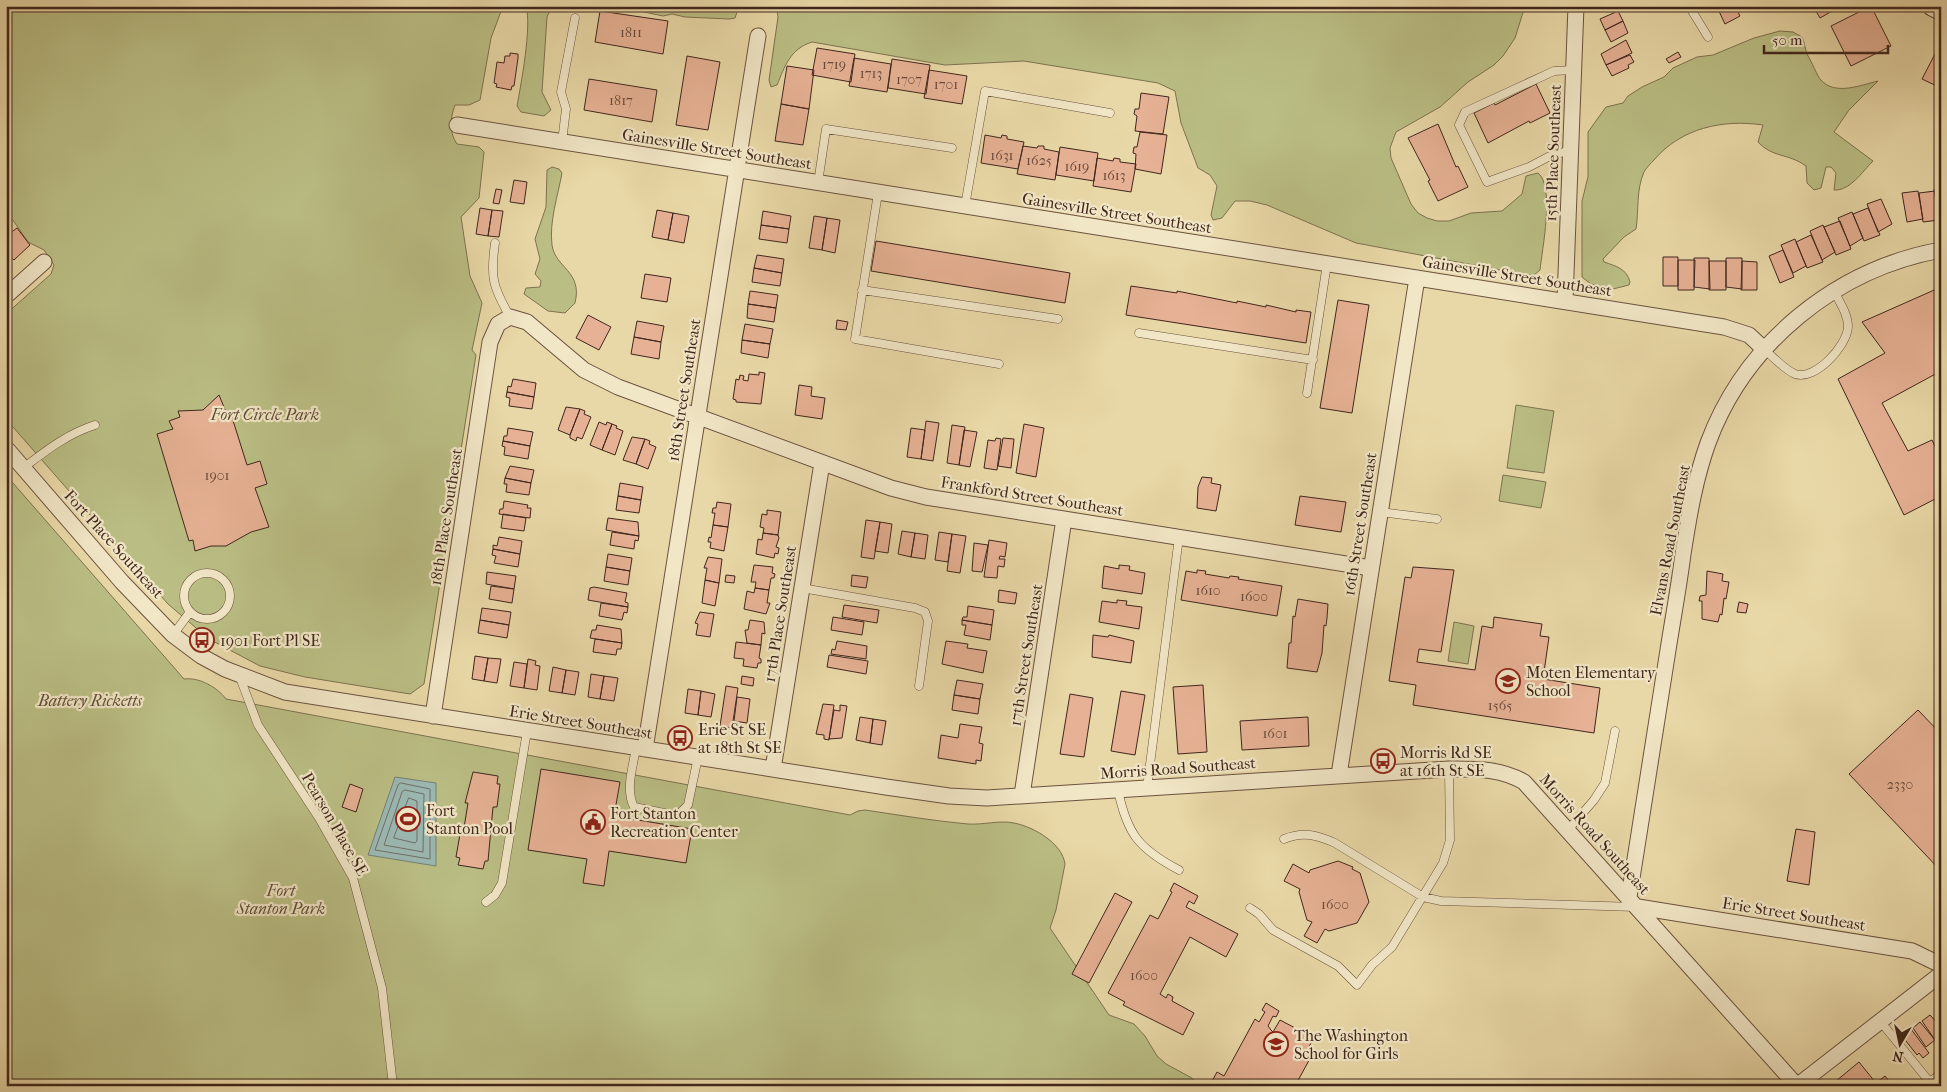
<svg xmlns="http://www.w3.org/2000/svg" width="1947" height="1092" viewBox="0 0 1947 1092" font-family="'IM FELL French Canon',serif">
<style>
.green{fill:#babe84;stroke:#7e7250}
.water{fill:#9bb8b2;stroke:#777e76}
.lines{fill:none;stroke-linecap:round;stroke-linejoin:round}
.shore{stroke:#6e6f67;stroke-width:1}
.building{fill:#e6b194;stroke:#41261c}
.lane-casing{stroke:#6b523f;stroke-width:9}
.street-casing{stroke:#6b523f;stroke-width:17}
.secondary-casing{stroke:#41261c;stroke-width:22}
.lane{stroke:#f1e6c6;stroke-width:8}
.street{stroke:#f1e6c6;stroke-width:15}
.secondary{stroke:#f1e6c6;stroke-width:20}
.labels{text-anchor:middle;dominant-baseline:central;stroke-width:4.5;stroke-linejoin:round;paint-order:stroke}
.number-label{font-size:14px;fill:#6a493a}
.street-label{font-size:16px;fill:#41261c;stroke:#f1e6c6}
.park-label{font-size:16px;font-style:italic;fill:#5f4c36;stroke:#f1e6c6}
.poi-label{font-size:16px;fill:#41261c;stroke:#f1e6c6;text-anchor:start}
</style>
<rect width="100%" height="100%" fill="#e9d8a7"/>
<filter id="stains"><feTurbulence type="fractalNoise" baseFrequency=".004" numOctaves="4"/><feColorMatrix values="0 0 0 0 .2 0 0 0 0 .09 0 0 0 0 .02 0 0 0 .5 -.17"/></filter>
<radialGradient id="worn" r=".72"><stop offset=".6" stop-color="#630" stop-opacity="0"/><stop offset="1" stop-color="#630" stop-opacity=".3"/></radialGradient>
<path class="green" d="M6,6H503L491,38L480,100L469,105H455C450,118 449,133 457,144L479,147L484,152L479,198L461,217L470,276L482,303L472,350L476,355L424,684L410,694L305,677L260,666L209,639L168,604L6,419V314L51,274L54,265L44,250L28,242L6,210Z
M526,6H552L547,17L542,92L551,110L544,116L521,112L517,106C521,84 532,26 526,6Z
M616,6H739L735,18L729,19L685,17L672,14L663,16Z
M761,6H1525L1515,38L1503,56L1494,65L1468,82L1440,107L1396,132L1390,148L1391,158L1411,204L1418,213L1427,218L1437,221H1449L1471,213L1502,211L1522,194L1526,176L1538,173C1555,186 1542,250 1540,270L1534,275H1527L1356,243L1267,205L1250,201H1235L1222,218L1213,220L1211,215L1217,186L1210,175L1198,168L1181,123L1175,91L1158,83L1024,61L945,65L812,42C790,49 785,66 777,85L771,87L769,80L778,17L777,11Z
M1780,31L1793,32L1802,37C1805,43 1805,50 1808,56C1811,60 1818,78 1821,80C1835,96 1861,85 1878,81L1849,110L1834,132L1873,161C1862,172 1850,191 1834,190L1836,173L1831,167H1826L1821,188L1814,190L1807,183L1806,166C1788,153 1773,158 1758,142L1763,125C1723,119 1681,128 1654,160C1651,163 1646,168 1644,172C1636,190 1639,210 1636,229L1624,237L1603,259L1604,262C1616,266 1627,269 1630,282L1629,285L1613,289L1591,284L1582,277V201L1588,177V132L1606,107L1623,103L1628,96L1642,87L1664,77L1673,68L1697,57L1713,55L1754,38Z
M552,167L559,169L562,173C558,195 549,222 552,245C555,268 583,271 575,303L565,313L548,311L524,294L526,288L540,287L541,281L535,274L540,259L535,239L546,207L547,170Z
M1516,405L1554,411L1544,473L1507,468Z
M6,475L184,679C199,677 217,687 226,699L850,815L858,811L865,810C899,815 934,821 968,824C983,825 1000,820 1014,823C1034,827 1062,843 1065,864L1056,910L1050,928L1109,1015L1134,1024L1145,1036L1157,1056L1166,1064L1192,1078L1199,1086H6Z
M1503,475L1546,482L1541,508L1499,501Z
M1454,622L1474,626L1468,664L1448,661Z"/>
<path class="water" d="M395,777L436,783V866L368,855Z"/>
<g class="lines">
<path class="shore" d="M401,783L430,789V859L375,850L398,785Z
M405,790L424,794L423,852L384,845L402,792Z
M409,798L417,801V841L415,843L394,838Z"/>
</g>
<path class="building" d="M1735,6L1740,16L1725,24L1717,7Z
M1813,6H1841L1820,18Z
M1871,6L1891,46L1851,66L1831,26Z
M600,11L668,21L663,54L595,42Z
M1618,11L1623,21L1605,30L1600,19Z
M1623,21L1628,33L1611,42L1605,30Z
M1626,40L1632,53L1606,65L1601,54Z
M817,48L855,54L851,82L812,75Z
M1678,52L1681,57L1669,63L1666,59Z
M1936,52L1941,54V88L1922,79Z
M510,53L518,54V58L514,86H512L511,90L496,87L497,84L494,83L497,62L504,63L505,56H510Z
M1630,55L1634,62L1628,65L1629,68L1612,76L1606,65Z
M687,56L720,62L708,130L676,125Z
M854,58L891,64L887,92L849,86Z
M892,59L930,65L926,94L888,88Z
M787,66L814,70L809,109L781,104Z
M929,70L967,76L962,104L924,98Z
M589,79L657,90L652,122L584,110Z
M1536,84L1550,113L1530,123L1529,121L1488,143L1474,113L1494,103L1495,105Z
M1141,93L1169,97L1163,134L1135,131L1137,116L1134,114L1135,109H1139Z
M781,104L809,109L803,145L775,141Z
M1438,124L1456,167L1458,166L1468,187L1438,201L1428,181L1430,180L1408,138Z
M1140,132L1167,135L1161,174L1135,169L1136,154L1133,153L1134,147H1137Z
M985,135L1001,138L1002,135L1007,136V139L1024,142L1018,169L981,163Z
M1023,146L1037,148L1038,146H1044V149L1059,152L1055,180L1017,174Z
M1060,147L1098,153L1094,181L1056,175Z
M1097,158L1113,161L1114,158L1120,159V162L1136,164L1131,192L1093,186Z
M514,180L527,182L524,204L510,202Z
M1941,188V219L1939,220L1934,190Z
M496,189L502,190L499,204L493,203Z
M1918,191L1923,219L1907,222L1902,193Z
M1935,191L1939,220L1923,222L1919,193Z
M1881,199L1892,224L1878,232L1867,204Z
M480,208L492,210L488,236L476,234Z
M1868,208L1880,235L1864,241L1853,214Z
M492,210L503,211L499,237L488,236Z
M657,210L673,213L668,240L652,237Z
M763,211L791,216L789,229L761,225Z
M1852,212L1863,238L1850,246L1838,218Z
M673,213L689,216L684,243L668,240Z
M814,216L827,218L822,250L809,248Z
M827,218L840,220L835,253L822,250Z
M1840,221L1851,249L1836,255L1824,227Z
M761,225L789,229L787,243L759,239Z
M1823,225L1835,252L1822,260L1810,231Z
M17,228L30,245L14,260L10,256L7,259L6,231L9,234Z
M1811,235L1823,262L1807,268L1796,242Z
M1795,239L1806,266L1793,273L1781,245Z
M876,241L1070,273L1065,303L871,271Z
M1783,250L1794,277L1780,283L1769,256Z
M757,255L784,259L782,273L754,268Z
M1663,257H1678V286H1663Z
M1694,258H1709L1710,289L1694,287Z
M1726,258H1742V289L1726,287Z
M1678,260H1695L1694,290H1678Z
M1709,261H1726V290H1709Z
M1742,261L1757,262V290H1741Z
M754,268L782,273L780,286L752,282Z
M645,274L671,278L667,302L641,298Z
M1131,286L1177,293V291L1237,303V301L1266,307V305L1296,312V310L1311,312L1306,343L1126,315Z
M1941,287V371L1882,403L1908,451L1932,440L1941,459V496L1904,515L1838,379L1885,353L1862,322Z
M750,291L778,295L776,308L748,304Z
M1338,300L1369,305L1352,413L1320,408Z
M748,304L776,308L774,322L747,318Z
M588,315L611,327L599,350L576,338Z
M837,320L848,322L846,330L836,329Z
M637,321L664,326L661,342L634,337Z
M745,324L773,329L770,344L742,340Z
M634,337L661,342L659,359L631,354Z
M742,340L770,344L768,358L741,353Z
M759,372L765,373L761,404L736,402V400L733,399L736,379L739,380L740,375L744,376L743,380L748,381L749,374L759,375Z
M513,379L536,383L534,397L507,392L508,386L511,387Z
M799,385L812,387L811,396L825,398L822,419L795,415Z
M507,392L534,397L532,409L509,406L510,398L506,397Z
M219,395L226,412L230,411L247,465L260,461L267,484L255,488L269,527L251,532L226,546H211L195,551L193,540L189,541L157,434L173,429L169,421L180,417L178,411L203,410Z
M566,407L580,409L570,435L558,430Z
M580,409L585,411L584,414L591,417L582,439L577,437L576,441L570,438V435Z
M926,421L939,423L933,461L921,459Z
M599,422L606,425L607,422L612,424L602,450L590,445Z
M612,424L617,426L616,428L623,431L615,455L602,450Z
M1024,424L1044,428L1036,477L1016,473Z
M952,425L965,427L959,465L947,463Z
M508,428L533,432L530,446L503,441L504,436H507Z
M911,428L925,430L921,459L907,457Z
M964,430L977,432L970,467L959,465Z
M632,437L645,439L636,464L623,460Z
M996,438L1001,439L997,470L984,468L988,440L995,441Z
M1003,438L1014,439L1011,468L998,466Z
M645,439L650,441L649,444L656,447L648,469L636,464Z
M503,441L530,446L528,459L504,455L505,447L502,446Z
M510,466L534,470L531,483L505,478Z
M1202,477L1212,478L1211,483L1221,485L1216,511L1197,508L1198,487Z
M505,478L531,483L529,495L506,492L507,484H504Z
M620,483L643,487L641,500L618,496Z
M618,496L641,500L639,513L616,510Z
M1300,496L1346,502L1341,532L1295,525Z
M504,501L528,505L527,508H531L530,518L499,514L500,509H503Z
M717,502L731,504L728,527L713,525L715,513H712L713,508H716Z
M767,510L781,512L778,535L763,533L764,528L760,527L762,514L767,515Z
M503,514L526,518L524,531L501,528Z
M608,518L638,522L639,536L606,530Z
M866,520L880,522L874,559L861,557Z
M880,522L892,524L888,553L875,551Z
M713,525L728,527L724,551L710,548L711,542H708L709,537L711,538Z
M902,531L915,533L911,557L898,554Z
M612,532L639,536L638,541L635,540L634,549L610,545Z
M939,532L952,534L948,562L935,560Z
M763,533L778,535L779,538L776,547L779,548L778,554L775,553L774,558L756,554L758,539L762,540Z
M915,533L928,535L925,559L911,557Z
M952,534L966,536L960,573L947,571Z
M499,537L522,541L520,554L493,549V545L497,546Z
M989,540L1007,543L1005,557L1000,556L999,559H1005L1004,567L998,566L997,578L984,577Z
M974,543L988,545L982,572L972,571Z
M493,549L520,554L518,567L494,563L496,556L492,555Z
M608,554L632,558L630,571L606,567Z
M708,557L722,559L719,583L705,580L707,568H704Z
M754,565L773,567L772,573L775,574L774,578H771L769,590L755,588L756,582H751Z
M1119,565L1130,566L1129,570L1145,573L1142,594L1102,588L1104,566L1119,569Z
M606,567L630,571L628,585L604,581Z
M1413,567L1454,570L1441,652L1419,649L1417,662L1475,670L1482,626L1493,628L1494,617L1542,624L1540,636L1549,637L1543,679L1600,688L1594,733L1413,705L1416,685L1389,681L1405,577L1411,578Z
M1197,570L1206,571L1205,574L1229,578L1230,576L1239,577L1238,579L1282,586L1277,616L1181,600L1186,571L1197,573Z
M1707,571L1723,574L1722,581L1729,582L1726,599L1724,598L1722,615L1720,614L1718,622L1702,619V601H1699L1700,596L1706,595Z
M487,572L516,576L514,589L486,584Z
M726,575L735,576L734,583L725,582Z
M852,575L868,577L866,588L851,586Z
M705,580L719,583L715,606L702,603Z
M491,586L514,589L512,603L489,599Z
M594,587L627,593L625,602L628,603V607L588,600L590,588Z
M755,588L769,590L767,603H770L766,614L744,609L747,591L754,593Z
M999,590L1017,593L1015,604L998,602Z
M1298,599L1328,604L1327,618L1326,626L1324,625L1322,653L1317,672L1287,668L1289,643H1291L1293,616L1295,617Z
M1117,600L1127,601L1126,605L1142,607L1139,629L1099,622L1102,601L1117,603Z
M1739,602L1748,604L1746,613L1737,612Z
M601,603L628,607L627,613L624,612L622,620L599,616Z
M844,605L879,610L877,623L842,617Z
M968,606L994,610L992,625L962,620L963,617H967Z
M482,608L511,612L509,625L480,620Z
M700,612L714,614L710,637L696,635L698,624L695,623Z
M833,617L864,622L862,635L831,630Z
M480,620L509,625L507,638L478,633Z
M750,620L764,622L765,634L762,633L761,645L747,643L745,630H748Z
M962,620L992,625L990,640L964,635L966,625H962Z
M597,625L621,629L622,643L590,638L592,630H596Z
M1093,635L1108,637L1109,635L1134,641L1131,663L1092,657Z
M595,639L622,643L621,649H617L616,655L593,652Z
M837,641L867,646L866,659L831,654L832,649L835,650Z
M946,641L968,644L967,648L987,651L983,673L942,664Z
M736,642L761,645L759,658L761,659V663H758L757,668L743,666L744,659L734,658Z
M829,655L868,661L866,674L827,667Z
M475,656L488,658L484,681L472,679Z
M488,658L501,659L497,683L484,681Z
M528,659L536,661L535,665L540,666L537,690L524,688Z
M514,662L527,664L524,688L510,686Z
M553,667L566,670L562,693L549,691Z
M566,670L579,672L575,695L562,693Z
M591,674L604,676L600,699L588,697Z
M604,676L618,678L614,701L600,699Z
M742,676L754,678L753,686L741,684Z
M957,680L983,684L980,699L954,695Z
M1203,685L1207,752L1178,754L1173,687Z
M726,686L738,688L732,728L720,726Z
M688,689L701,691L698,715L685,713Z
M701,691L715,694L711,717L698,715Z
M1121,691L1145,695L1135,755L1111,751Z
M1070,694L1093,698L1084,757L1060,754Z
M954,695L980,699L978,714L952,710Z
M737,697L750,699L747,723L734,721Z
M823,704L834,705L829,740L824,739V735L816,734Z
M840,705L847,706L842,738L829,739L834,710L840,711Z
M1918,710L1941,734V871L1849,774Z
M860,717L873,719L870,743L856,740Z
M1308,717L1309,746L1242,750L1240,721Z
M873,719L886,721L882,745L870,743Z
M960,724L982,727L979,743L983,744L981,761L976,760V764L938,758L941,735L958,738Z
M541,769L620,782L614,816L692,829L686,863L609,851L604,886L583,883L587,859L528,850Z
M473,772L498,776L497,784H500L497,807H493L488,861H485L483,869L458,865L460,858L456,857L460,834H463L468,803H465Z
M350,784L363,789L356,812L342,807Z
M1796,829L1815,832L1809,885L1787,881Z
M1338,861L1353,867L1352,869L1360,873L1369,902L1357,923L1329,931L1325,929L1317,943L1304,936L1312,922L1307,920L1299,892L1300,889L1284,881L1293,864L1309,873L1310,870Z
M1174,883L1198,896L1194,904L1189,901L1186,907L1238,934L1226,957L1190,937L1160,994L1166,998L1168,994L1173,997L1172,1001L1194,1013L1183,1035L1123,1005L1125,1002L1108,993L1150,915L1158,919L1172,892L1170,891Z
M1115,893L1132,902L1089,983L1072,974Z
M1266,1003L1279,1011L1276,1017L1273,1016L1268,1026L1271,1030L1273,1032L1280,1020L1314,1038L1307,1050L1313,1053L1295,1086L1210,1085L1217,1072L1224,1076L1255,1019L1259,1022L1265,1012L1262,1010Z
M1930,1015L1941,1027V1036L1935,1040L1922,1021Z
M1920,1022L1935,1040L1926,1047L1913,1028Z
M1911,1029L1929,1053L1923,1058L1919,1053L1917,1055L1902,1036Z
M1859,1062L1876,1083L1885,1076L1893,1086H1840L1836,1081Z"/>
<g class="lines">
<defs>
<path id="lane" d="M1689,6L1708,37
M562,142L566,109L561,92L575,18
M1571,150L1550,156L1529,167L1487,182L1459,125L1465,112L1554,71L1574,70
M818,183L826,129L952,148
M878,193L855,339L999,364
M965,206L985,91L1110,113
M495,243C490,278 493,287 510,317
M862,290L1058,319
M1139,333L1313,360
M1765,350C1773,357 1785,370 1795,374C1815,381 1847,346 1848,327C1848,314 1840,303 1834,291
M1307,393L1327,264
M23,468C47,450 67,434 95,425
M1380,512L1437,519
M184 596a23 23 0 1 1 46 0a23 23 0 1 1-46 0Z
M802,588L915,608L925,612L928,621L919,686
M173,635L190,612
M239,675L258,725L319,818L353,878L382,988L393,1086
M636,748C633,767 625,789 634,807L669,814L680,813L688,805L698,757
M1147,788L1179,537
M1118,790C1127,834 1139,849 1179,870
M1568,830L1594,800L1605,783L1615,731
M1284,839C1303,831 1317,835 1335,843L1423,897L1441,901L1636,907
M486,902L495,895L502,883L527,731
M1250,908L1259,914L1273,930L1338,966L1357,985L1372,965L1392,947L1443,863L1450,840L1449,769
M1880,1021L1933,1086
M1930,1082L1941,1073"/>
<path id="street" d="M457,125L1724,327L1749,335L1765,350
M6,296L44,262
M1565,301L1576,6
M6,448L122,582L173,635L201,656L225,669L285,692L886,787L949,796L987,798L1449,769C1476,769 1500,768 1524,782L1797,1086
M433,716L490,342L498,324L510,317L527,322L584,370L618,387L891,488L926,497L1371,568
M645,749L758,36
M773,769L822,463
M1339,775L1417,278
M1022,795L1064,519
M1629,897C1642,815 1655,732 1668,650C1673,618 1679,586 1683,554C1689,516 1695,479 1708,443C1745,343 1836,269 1941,250
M1638,907L1912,951L1941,965
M1797,1086L1941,974"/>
<path id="secondary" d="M1933,6L1941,10"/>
</defs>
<use href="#lane" class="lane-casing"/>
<use href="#street" class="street-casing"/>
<use href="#secondary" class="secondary-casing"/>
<use href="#lane" class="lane"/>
<use href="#street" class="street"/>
<use href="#secondary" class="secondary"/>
</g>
<defs>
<symbol id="bus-ring" viewBox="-11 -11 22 22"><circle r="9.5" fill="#f1e6c6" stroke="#8f2418" stroke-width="1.5"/><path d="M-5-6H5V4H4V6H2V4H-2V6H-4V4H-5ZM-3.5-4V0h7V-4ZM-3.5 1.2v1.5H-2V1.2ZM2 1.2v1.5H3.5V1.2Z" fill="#8f2418"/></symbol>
<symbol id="school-ring" viewBox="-11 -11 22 22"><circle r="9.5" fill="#f1e6c6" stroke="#8f2418" stroke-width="1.5"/><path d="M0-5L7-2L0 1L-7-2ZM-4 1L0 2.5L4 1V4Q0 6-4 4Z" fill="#8f2418"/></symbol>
<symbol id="stadium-ring" viewBox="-11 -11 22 22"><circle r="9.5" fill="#f1e6c6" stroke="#8f2418" stroke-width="1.5"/><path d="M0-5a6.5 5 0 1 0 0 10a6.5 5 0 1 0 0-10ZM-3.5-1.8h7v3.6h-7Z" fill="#8f2418"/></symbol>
<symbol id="civic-ring" viewBox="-11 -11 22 22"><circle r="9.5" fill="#f1e6c6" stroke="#8f2418" stroke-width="1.5"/><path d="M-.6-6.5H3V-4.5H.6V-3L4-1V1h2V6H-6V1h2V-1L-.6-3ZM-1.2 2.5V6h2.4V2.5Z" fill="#8f2418"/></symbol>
</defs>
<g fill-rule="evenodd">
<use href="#bus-ring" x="188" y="626" width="28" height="28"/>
<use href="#school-ring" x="1494" y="667" width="28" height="28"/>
<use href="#bus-ring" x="666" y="724" width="28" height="28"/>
<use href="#bus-ring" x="1369" y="747" width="28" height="28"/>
<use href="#stadium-ring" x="394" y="805" width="28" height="28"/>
<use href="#civic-ring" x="579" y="808" width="28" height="28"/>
<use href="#school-ring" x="1262" y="1030" width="28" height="28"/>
</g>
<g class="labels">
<g class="number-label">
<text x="631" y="32">1811</text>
<text x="834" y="64">1719</text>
<text x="871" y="73">1713</text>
<text x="909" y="79">1707</text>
<text x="946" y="84">1701</text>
<text x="621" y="100">1817</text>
<text x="1002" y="155">1631</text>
<text x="1039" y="160">1625</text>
<text x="1077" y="166">1619</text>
<text x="1114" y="175">1613</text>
<text x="217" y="475">1901</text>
<text x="1208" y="590">1610</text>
<text x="1254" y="596">1600</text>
<text x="1500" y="705">1565</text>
<text x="1275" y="733">1601</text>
<text x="1900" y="784">2330</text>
<text x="1335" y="904">1600</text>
<text x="1144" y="975">1600</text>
</g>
<g class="street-label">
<text transform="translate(717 149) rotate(9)">Gainesville Street Southeast</text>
<text transform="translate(1553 153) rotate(-88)">15th Place Southeast</text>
<text transform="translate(1117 213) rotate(9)">Gainesville Street Southeast</text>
<text transform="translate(1517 276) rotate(9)">Gainesville Street Southeast</text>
<text transform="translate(684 390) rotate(-81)">18th Street Southeast</text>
<text transform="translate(1032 496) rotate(9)">Frankford Street Southeast</text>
<text transform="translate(446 517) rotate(-81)">18th Place Southeast</text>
<text transform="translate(1360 524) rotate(-81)">16th Street Southeast</text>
<text transform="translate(1670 540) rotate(-79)">Elvans Road Southeast</text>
<text transform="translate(114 544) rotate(48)">Fort Place Southeast</text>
<text transform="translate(780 614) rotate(-81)">17th Place Southeast</text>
<text transform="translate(1026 655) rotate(-81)">17th Street Southeast</text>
<text transform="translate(581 722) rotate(9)">Erie Street Southeast</text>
<text transform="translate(1178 768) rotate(-4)">Morris Road Southeast</text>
<text transform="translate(335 824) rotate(60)">Pearson Place SE</text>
<text transform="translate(1595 834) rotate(48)">Morris Road Southeast</text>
<text transform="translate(1794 914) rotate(9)">Erie Street Southeast</text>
</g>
<g class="park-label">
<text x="265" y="414">Fort Circle Park</text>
<text x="90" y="700">Battery Ricketts</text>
<text x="281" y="890">Fort<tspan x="281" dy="18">Stanton Park</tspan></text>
</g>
<g class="poi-label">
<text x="220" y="640">1901 Fort Pl SE</text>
<text x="1526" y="672">Moten Elementary<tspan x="1526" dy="18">School</tspan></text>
<text x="698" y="729">Erie St SE<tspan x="698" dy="18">at 18th St SE</tspan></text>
<text x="1400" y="752">Morris Rd SE<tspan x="1400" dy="18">at 16th St SE</tspan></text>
<text x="426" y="810">Fort<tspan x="426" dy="18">Stanton Pool</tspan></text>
<text x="610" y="813">Fort Stanton<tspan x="610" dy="18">Recreation Center</tspan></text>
<text x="1294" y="1035">The Washington<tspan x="1294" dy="18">School for Girls</tspan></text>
</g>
</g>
<rect width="1947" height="1092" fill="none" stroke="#e9d8a7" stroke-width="25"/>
<rect x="8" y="8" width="1932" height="1077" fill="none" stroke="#41261c" stroke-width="2.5"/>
<rect x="12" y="12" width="1922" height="1067" fill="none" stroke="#41261c"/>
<g transform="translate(1900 1044) rotate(189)" stroke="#f1e6c6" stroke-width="4" paint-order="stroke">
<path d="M0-4L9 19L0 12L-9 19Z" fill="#41261c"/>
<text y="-8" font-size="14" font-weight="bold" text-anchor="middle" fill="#41261c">N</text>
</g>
<path d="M1764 45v8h124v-8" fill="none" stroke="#41261c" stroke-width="2.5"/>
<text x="1772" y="45" font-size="15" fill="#41261c" stroke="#f1e6c6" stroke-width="4" paint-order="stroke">50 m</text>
<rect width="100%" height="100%" filter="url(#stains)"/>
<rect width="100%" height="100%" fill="url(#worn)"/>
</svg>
